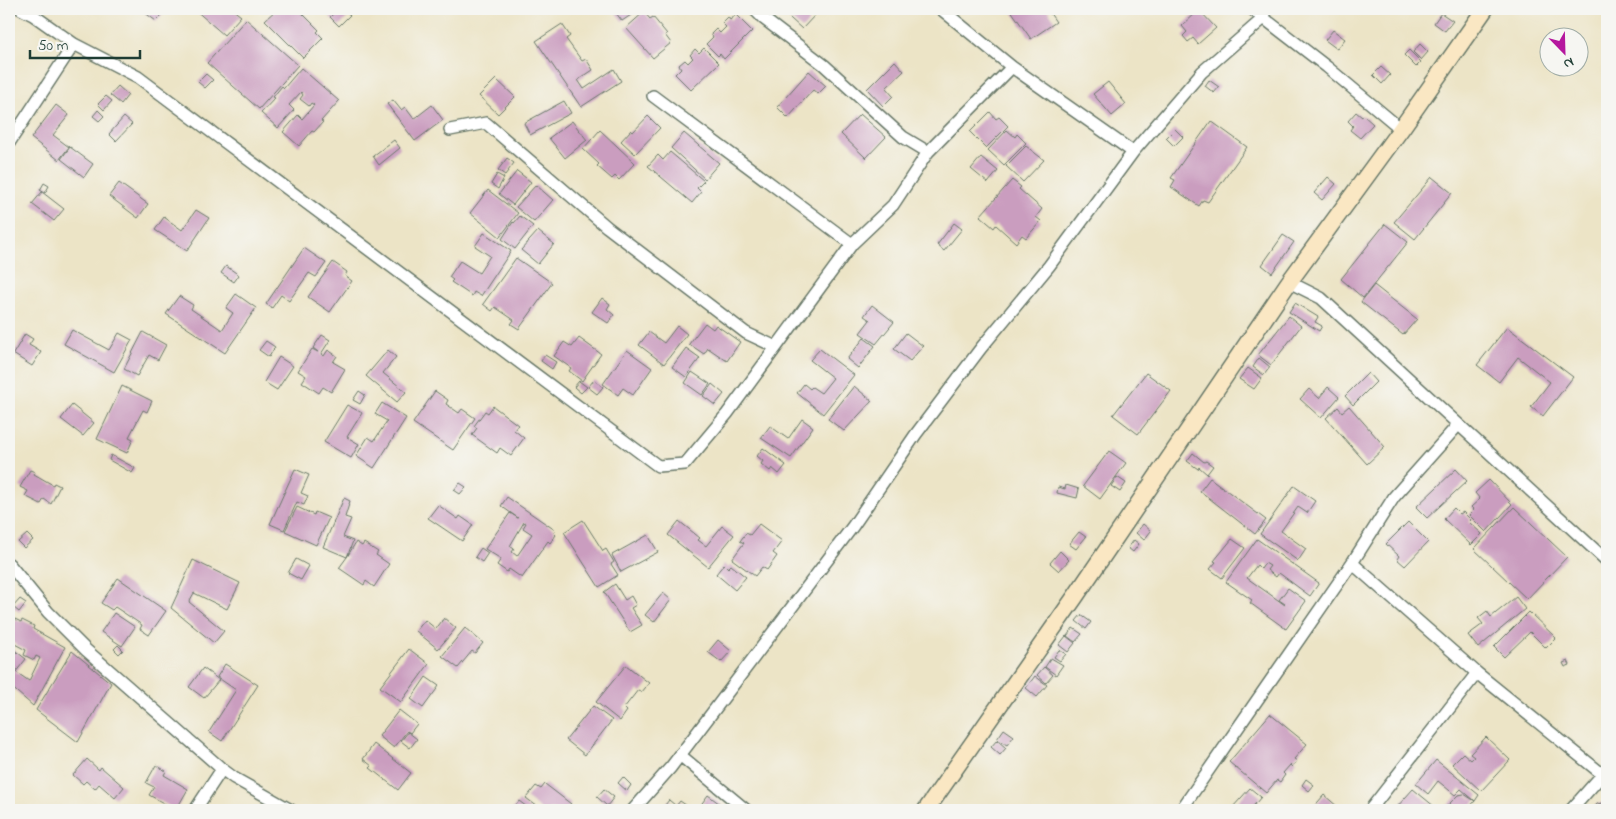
<svg xmlns="http://www.w3.org/2000/svg" width="1616" height="819" viewBox="0 0 1616 819" font-family="'Indie Flower',sans-serif">
<style>
.building{fill:#ca9dbf;fill-rule:evenodd}
.lines{fill:none;stroke-linecap:round;stroke-linejoin:round}
.street-casing{stroke:#677767;stroke-width:14}
.secondary-casing{stroke:#677767;stroke-width:19}
.street{stroke:#fff;stroke-width:11}
.secondary{stroke:#fae7c3;stroke-width:16}
</style>
<rect width="100%" height="100%" fill="#f6f6f2"/>
<filter id="ink" filterUnits="userSpaceOnUse"><feTurbulence type="fractalNoise" baseFrequency=".02" numOctaves="2"/><feDisplacementMap in="SourceGraphic" scale="10" xChannelSelector="R" yChannelSelector="G"/><feConvolveMatrix kernelMatrix="1 2 1 2 8 2 1 2 1" color-interpolation-filters="sRGB"/></filter>
<filter id="wash" filterUnits="userSpaceOnUse"><feTurbulence type="fractalNoise" baseFrequency=".0096" numOctaves="4" result="noise"/><feDisplacementMap in="SourceGraphic" scale="20" xChannelSelector="R" yChannelSelector="G"/><feGaussianBlur stdDeviation="1.12" result="paint"/><feColorMatrix in="noise" values="0 0 0 0 0 0 0 0 0 0 0 0 0 0 0 0 0 1.4 0 .05"/><feComposite in="paint" operator="in"/></filter>
<g filter="url(#wash)">
<rect width="100%" height="100%" fill="#ece4c6"/>
<g id="blocks">
<path class="building" d="M140,9H168L156,21Z
M194,9H232L241,16L224,35Z
M277,9H298L319,30L317,32L323,38L303,58L265,20Z
M338,9H343L350,15L339,26L330,17Z
M613,9H640L622,21Z
M780,9H799L804,13L808,9L815,15L802,29Z
M1010,9H1047L1056,22L1031,39Z
M1199,10L1216,28L1198,44L1193,38L1188,42L1183,36L1187,32L1182,26Z
M644,12L650,19L653,17L667,34L665,35L671,43L653,58L626,28Z
M1441,13L1453,21L1445,31L1434,23Z
M736,15L752,31L724,59L720,54L718,56L706,44L713,37L711,34L716,29L720,33L726,27L722,23L728,17L730,20Z
M246,19L298,65L259,109L207,63Z
M562,24L570,36L566,39L582,61L586,59L593,70L578,80L584,89L614,69L621,81L581,107L536,41Z
M1333,30L1345,39L1337,49L1325,40Z
M1420,44L1428,52L1421,60L1413,52Z
M704,48L719,63L691,90L675,74L681,68L679,65L685,60L688,63L693,58L690,55L695,49L699,53Z
M1409,50L1421,62L1416,67L1404,55Z
M895,61L904,71L886,88L893,96L883,106L867,89Z
M1381,67L1390,75L1382,84L1373,75Z
M301,68L339,101L321,121L323,122L314,132L312,131L299,146L283,132L298,115L302,119L314,105L311,103L309,106L300,99L303,95L301,92L289,105L294,110L278,128L261,113L275,98L273,97L282,86L284,88Z
M809,71L826,86L818,94L813,90L788,118L777,107Z
M206,74L213,80L205,88L198,82Z
M496,79L515,97L498,114L479,96Z
M1209,80L1219,87L1214,93L1205,86Z
M1108,82L1126,104L1112,116L1093,94Z
M118,86L128,95L121,104L110,95Z
M106,96L112,101L104,110L98,104Z
M393,100L401,110L405,107L414,119L432,105L443,120L415,141L387,104Z
M564,101L571,113L530,135L524,123Z
M56,105L69,115L53,135L69,147L59,160L31,138Z
M98,110L104,116L99,121L93,116Z
M990,112L996,119L999,117L1008,126L986,148L970,132Z
M1356,112L1362,117L1363,115L1373,124L1360,138L1350,130L1353,126L1348,121Z
M860,114L886,137L866,158L841,134Z
M648,116L660,128L635,154L621,141L631,130L633,132Z
M124,117L132,124L116,141L109,134Z
M572,121L587,140L565,158L549,138Z
M1211,121L1247,147L1208,202L1203,200L1199,206L1171,187L1175,180L1171,178Z
M1175,129L1183,137L1174,146L1166,138Z
M600,130L635,163L619,180L615,176L612,179L597,166L599,164L583,149Z
M1007,130L1015,137L1017,134L1026,143L1004,165L988,150Z
M684,133L719,163L705,179L671,148Z
M394,140L400,148L379,165L373,156Z
M1026,146L1044,160L1023,182L1006,166Z
M70,147L93,164L84,177L61,159Z
M670,152L704,181L697,188L701,192L692,203L648,166L658,155L663,160Z
M981,157L998,171L988,183L971,169Z
M507,158L514,163L505,175L498,170Z
M517,171L531,182L513,205L499,194Z
M497,174L504,178L498,189L491,184Z
M1328,177L1336,184L1322,200L1314,193Z
M1432,177L1452,193L1415,239L1394,222Z
M1012,180L1021,187L1019,189L1042,209L1036,217L1041,221L1026,238L1022,235L1016,243L996,225L994,228L980,216Z
M44,183L49,186L45,193L40,190Z
M119,183L148,204L138,218L109,196Z
M536,185L553,200L534,222L516,207Z
M488,190L518,213L500,237L470,213Z
M42,192L64,209L54,221L32,204Z
M196,210L209,218L187,251L155,230L164,217L182,230Z
M520,216L533,226L515,249L502,239L513,222L514,223Z
M954,223L962,229L944,251L937,245Z
M1385,224L1408,242L1363,298L1341,279Z
M538,231L554,244L538,264L521,250Z
M484,233L511,251L481,296L474,292L472,296L451,282L453,280L449,277L460,261L479,273L490,256L475,246Z
M1283,235L1294,242L1272,273L1262,265Z
M304,248L326,263L316,277L309,273L289,301L281,295L272,308L266,304Z
M516,258L552,283L519,329L511,324L514,320L495,307L492,311L483,304Z
M333,262L347,272L345,276L352,281L330,312L308,297Z
M226,266L239,275L234,282L221,273Z
M1374,285L1417,319L1403,335L1361,302Z
M236,294L256,308L225,353L166,314L179,296L193,305L191,309L222,330L233,313L226,308Z
M602,298L610,304L607,309L614,315L608,323L592,312Z
M1295,303L1318,317L1315,322L1322,326L1319,331L1289,312Z
M872,305L894,322L876,344L860,333L870,320L864,316Z
M1289,316L1301,326L1271,365L1258,355Z
M705,323L713,329L716,325L740,342L727,361L708,348L704,354L689,344Z
M677,326L687,334L664,364L639,345L649,332L664,343Z
M1507,327L1573,377L1543,416L1531,407L1550,382L1518,357L1499,382L1477,365Z
M72,330L109,350L119,333L132,340L114,372L64,344Z
M143,332L166,345L158,360L149,355L137,376L124,369Z
M906,333L923,346L910,361L894,349Z
M25,334L33,339L29,345L41,352L32,366L13,354Z
M322,335L330,340L321,354L324,356L328,350L337,356L333,362L345,369L331,392L323,387L319,393L302,382L306,376L298,371L312,349L318,352L313,348Z
M579,338L601,354L582,381L569,371L571,368L554,356L564,342L572,347Z
M864,338L875,346L858,368L847,359Z
M266,341L275,347L269,357L259,350Z
M686,348L700,358L686,377L672,367Z
M820,349L854,375L823,414L797,393L804,384L810,389L812,387L821,393L833,378L810,360Z
M388,350L396,357L383,373L406,392L397,402L366,376Z
M627,350L652,368L633,395L623,388L618,395L603,384Z
M545,355L556,362L552,369L541,361Z
M279,357L293,366L277,390L264,382Z
M1259,358L1270,367L1264,375L1253,367Z
M1248,368L1262,378L1254,389L1239,379Z
M692,372L710,384L702,395L685,383Z
M1146,373L1171,391L1138,434L1113,415Z
M1368,373L1376,382L1353,405L1345,396Z
M594,380L603,387L597,394L588,387Z
M579,381L587,387L581,393L574,387Z
M712,384L724,394L715,405L703,396Z
M122,386L152,401L147,412L143,410L129,437L133,439L127,453L97,439Z
M854,386L872,401L844,431L828,419Z
M1328,387L1339,397L1321,418L1300,399L1309,389L1319,398Z
M359,391L365,395L360,404L353,400Z
M435,391L448,400L446,404L459,413L462,409L475,418L453,450L413,423Z
M382,403L406,418L374,468L356,456L368,437L374,441L387,421L375,414Z
M72,405L94,423L83,436L61,419Z
M347,405L362,413L347,437L359,444L351,458L324,442Z
M493,406L518,425L514,430L524,438L511,456L500,448L497,453L472,435L477,428L474,426L485,411L488,413Z
M1349,406L1385,447L1367,464L1326,418L1338,407L1342,412Z
M802,419L813,427L791,458L761,438L770,426L788,439Z
M763,448L786,465L779,474L772,468L770,471L761,464L763,461L757,456Z
M1109,451L1126,463L1100,499L1083,486Z
M1193,453L1204,462L1206,461L1213,466L1207,474L1199,467L1198,469L1187,461Z
M111,455L135,468L132,473L109,460Z
M295,469L309,475L301,493L308,496L304,505L297,502L284,530L270,524Z
M1456,469L1467,481L1427,518L1416,507Z
M30,470L35,472L34,474L53,485L54,483L60,486L51,504L44,499L41,504L25,496L28,491L20,487Z
M1117,477L1126,483L1120,492L1111,486Z
M1210,478L1266,520L1255,534L1200,491Z
M1489,480L1512,504L1486,532L1469,515L1474,510L1471,507L1480,499L1475,493Z
M460,483L466,487L460,494L454,490Z
M1066,485L1079,489L1077,498L1057,493L1058,487L1065,489Z
M1294,486L1315,501L1307,513L1298,507L1281,531L1306,549L1298,561L1260,534Z
M507,497L555,530L554,533L556,535L550,543L548,541L522,578L509,569L507,572L497,565L501,559L485,549L510,513L518,518L501,506ZM524,522L526,523L523,528L532,534L517,556L512,552L514,549L510,546Z
M344,498L350,501L345,517L351,519L343,537L353,541L347,557L356,542L362,546L364,543L378,552L376,555L389,564L374,587L366,581L364,585L339,568L347,557L323,547Z
M438,505L458,519L460,516L473,525L462,541L428,518Z
M297,507L314,515L315,512L329,518L316,545L285,531Z
M1514,507L1567,557L1527,599L1474,549Z
M1454,508L1460,514L1463,512L1471,520L1469,522L1482,534L1471,545L1444,519Z
M583,520L603,551L606,549L614,562L611,564L618,575L599,587L564,532Z
M679,521L700,538L698,540L706,546L722,526L734,535L708,567L668,535Z
M9,522L14,527L9,533Z
M1408,522L1428,542L1405,566L1397,559L1399,556L1386,544Z
M759,524L782,541L773,553L777,556L767,570L762,567L755,576L732,559L744,543L740,541L746,533L750,535Z
M1143,524L1151,531L1144,540L1136,533Z
M1079,532L1086,537L1076,549L1069,544Z
M27,534L33,540L24,548L18,542Z
M648,535L658,552L621,572L612,555Z
M1232,539L1245,548L1222,578L1210,569L1216,562L1214,561Z
M1257,539L1319,583L1310,596L1279,573L1276,577L1267,570L1270,566L1265,563L1261,569L1257,565L1247,578L1285,605V604L1279,600L1288,588L1306,601L1286,629L1250,603L1252,600L1226,582Z
M1134,540L1139,544L1133,552L1128,548Z
M481,548L488,553L482,562L475,557Z
M1060,551L1069,560L1059,571L1050,563Z
M296,559L309,566L301,580L288,573Z
M193,560L240,583L227,609L194,593L189,602L224,631L214,643L171,608Z
M724,564L728,568L731,565L746,577L735,590L716,574Z
M118,578L166,611L149,635L140,629L142,625L115,607L112,610L101,603Z
M615,584L625,600L631,596L636,605L631,608L642,625L630,632L604,592Z
M663,593L671,600L654,622L645,615Z
M1516,597L1525,609L1478,648L1468,635L1483,624L1478,618L1487,611L1491,617Z
M20,599L26,603L19,612L13,607Z
M1529,612L1556,638L1546,648L1530,632L1504,657L1494,647Z
M114,613L135,627L122,646L101,632Z
M1081,615L1091,622L1086,629L1076,621Z
M444,618L456,628L438,649L416,631L425,620L436,629Z
M15,619L21,622L22,620L34,626L33,629L65,647L33,706L9,685V654L13,649L26,659L11,678L16,672L29,681L40,658L36,656L34,660L24,655L26,650L9,641V630Z
M465,628L483,643L475,653L472,651L458,668L442,656Z
M1073,628L1082,634L1075,642L1067,636Z
M1066,636L1075,643L1068,652L1059,645Z
M718,640L731,651L721,662L708,652Z
M118,645L123,650L119,654L114,649Z
M409,649L429,664L401,702L380,687Z
M1059,650L1066,654L1060,661L1054,657Z
M72,651L111,683L78,742L36,710Z
M1051,658L1063,665L1056,675L1045,667Z
M1568,661L1570,665L1565,667L1563,663Z
M225,664L258,685L222,741L209,732L236,690L217,677Z
M626,665L649,683L642,692L638,690L624,708L627,711L620,721L596,702Z
M1044,667L1053,675L1046,683L1037,675Z
M203,668L219,680L204,698L189,687Z
M1035,676L1047,685L1037,697L1026,688Z
M426,677L439,686L423,708L411,699Z
M593,706L612,720L585,755L566,740Z
M399,710L417,724L410,733L407,731L394,748L379,736Z
M1270,714L1307,744L1294,759L1297,761L1292,767L1290,765L1283,773L1285,775L1280,782L1277,780L1266,793L1229,762Z
M1004,729L1014,736L1007,745L997,739Z
M408,732L417,739L410,748L401,741Z
M1486,737L1510,760L1481,791L1452,764L1463,753L1471,760L1474,757L1470,754Z
M997,740L1006,748L1000,755L991,747Z
M374,744L411,773L398,790L370,768L372,766L363,759Z
M87,759L99,770L101,767L124,787L115,798L99,784L95,789L86,781L83,784L73,775Z
M1436,760L1479,795L1475,801L1461,789L1455,795L1438,781L1428,794L1416,784Z
M156,765L166,771L164,775L188,789L176,810L149,795L154,787L146,783Z
M623,777L631,785L627,791L618,783Z
M1306,779L1314,785L1309,791L1302,785Z
M545,784L571,804L567,809L568,810H542L526,798L536,786L541,789Z
M1250,788L1261,797L1250,810H1234L1232,808Z
M604,789L614,797L607,806L597,797Z
M1413,789L1435,807L1433,810H1401L1397,807Z
M1464,794L1475,801L1467,810H1443L1458,795Z
M708,795L728,810H697Z
M1324,795L1338,807L1335,810H1311Z
M669,800L676,806L680,801L693,810H661Z
M519,801L531,810H512Z
M1607,802V810H1592L1597,804Z"/>
</g>
</g>
<g filter="url(#ink)">
<use href="#blocks" fill-opacity="0" stroke="#677767" stroke-width="1"/>
<g class="lines">
<defs>
<path id="street" d="M21,9L33,15L74,44L138,77L658,466L685,464L727,414L852,244L893,205L928,152L1012,67
M754,9L764,19L824,65L903,137L928,152
M941,9L1012,67L1133,152
M1252,9L1327,67L1401,129
M653,96L852,244
M450,130L486,123L607,227L746,333L776,347
M9,143L74,44
M1289,282L1321,298L1607,561
M1352,563L1477,673L1607,778
M9,564L48,612L86,650L222,769L234,778L291,810
M680,755L746,810
M195,810L222,769
M633,810L671,767L712,713L853,526L916,434L981,348L1049,266L1133,152L1202,72L1265,17
M1181,810L1352,563L1394,497L1458,425
M1370,810L1477,673
M1571,810L1603,774"/>
<path id="secondary" d="M926,810L1075,597L1289,282L1401,129L1485,9"/>
</defs>
<use href="#street" class="street-casing"/>
<use href="#secondary" class="secondary-casing"/>
<use href="#street" class="street"/>
<use href="#secondary" class="secondary"/>
</g>
</g>
<rect width="1616" height="819" fill="none" stroke="#f6f6f2" stroke-width="30"/>
<g transform="translate(1564 52) rotate(157)"><circle r="24" fill="#f6f6f2" stroke="#a0aca6"/>
<path d="M0-4L9 19L0 12L-9 19Z" fill="#b5179e"/>
<text y="-8" font-size="14" font-weight="bold" text-anchor="middle" fill="#1f3d34">N</text>
</g>
<path d="M30 50v8h110v-8" fill="none" stroke="#1f3d34" stroke-width="2.5"/>
<text x="38" y="50" font-size="15" fill="#1f3d34" stroke="#f6f6f2" stroke-width="4" paint-order="stroke">50 m</text>
</svg>
